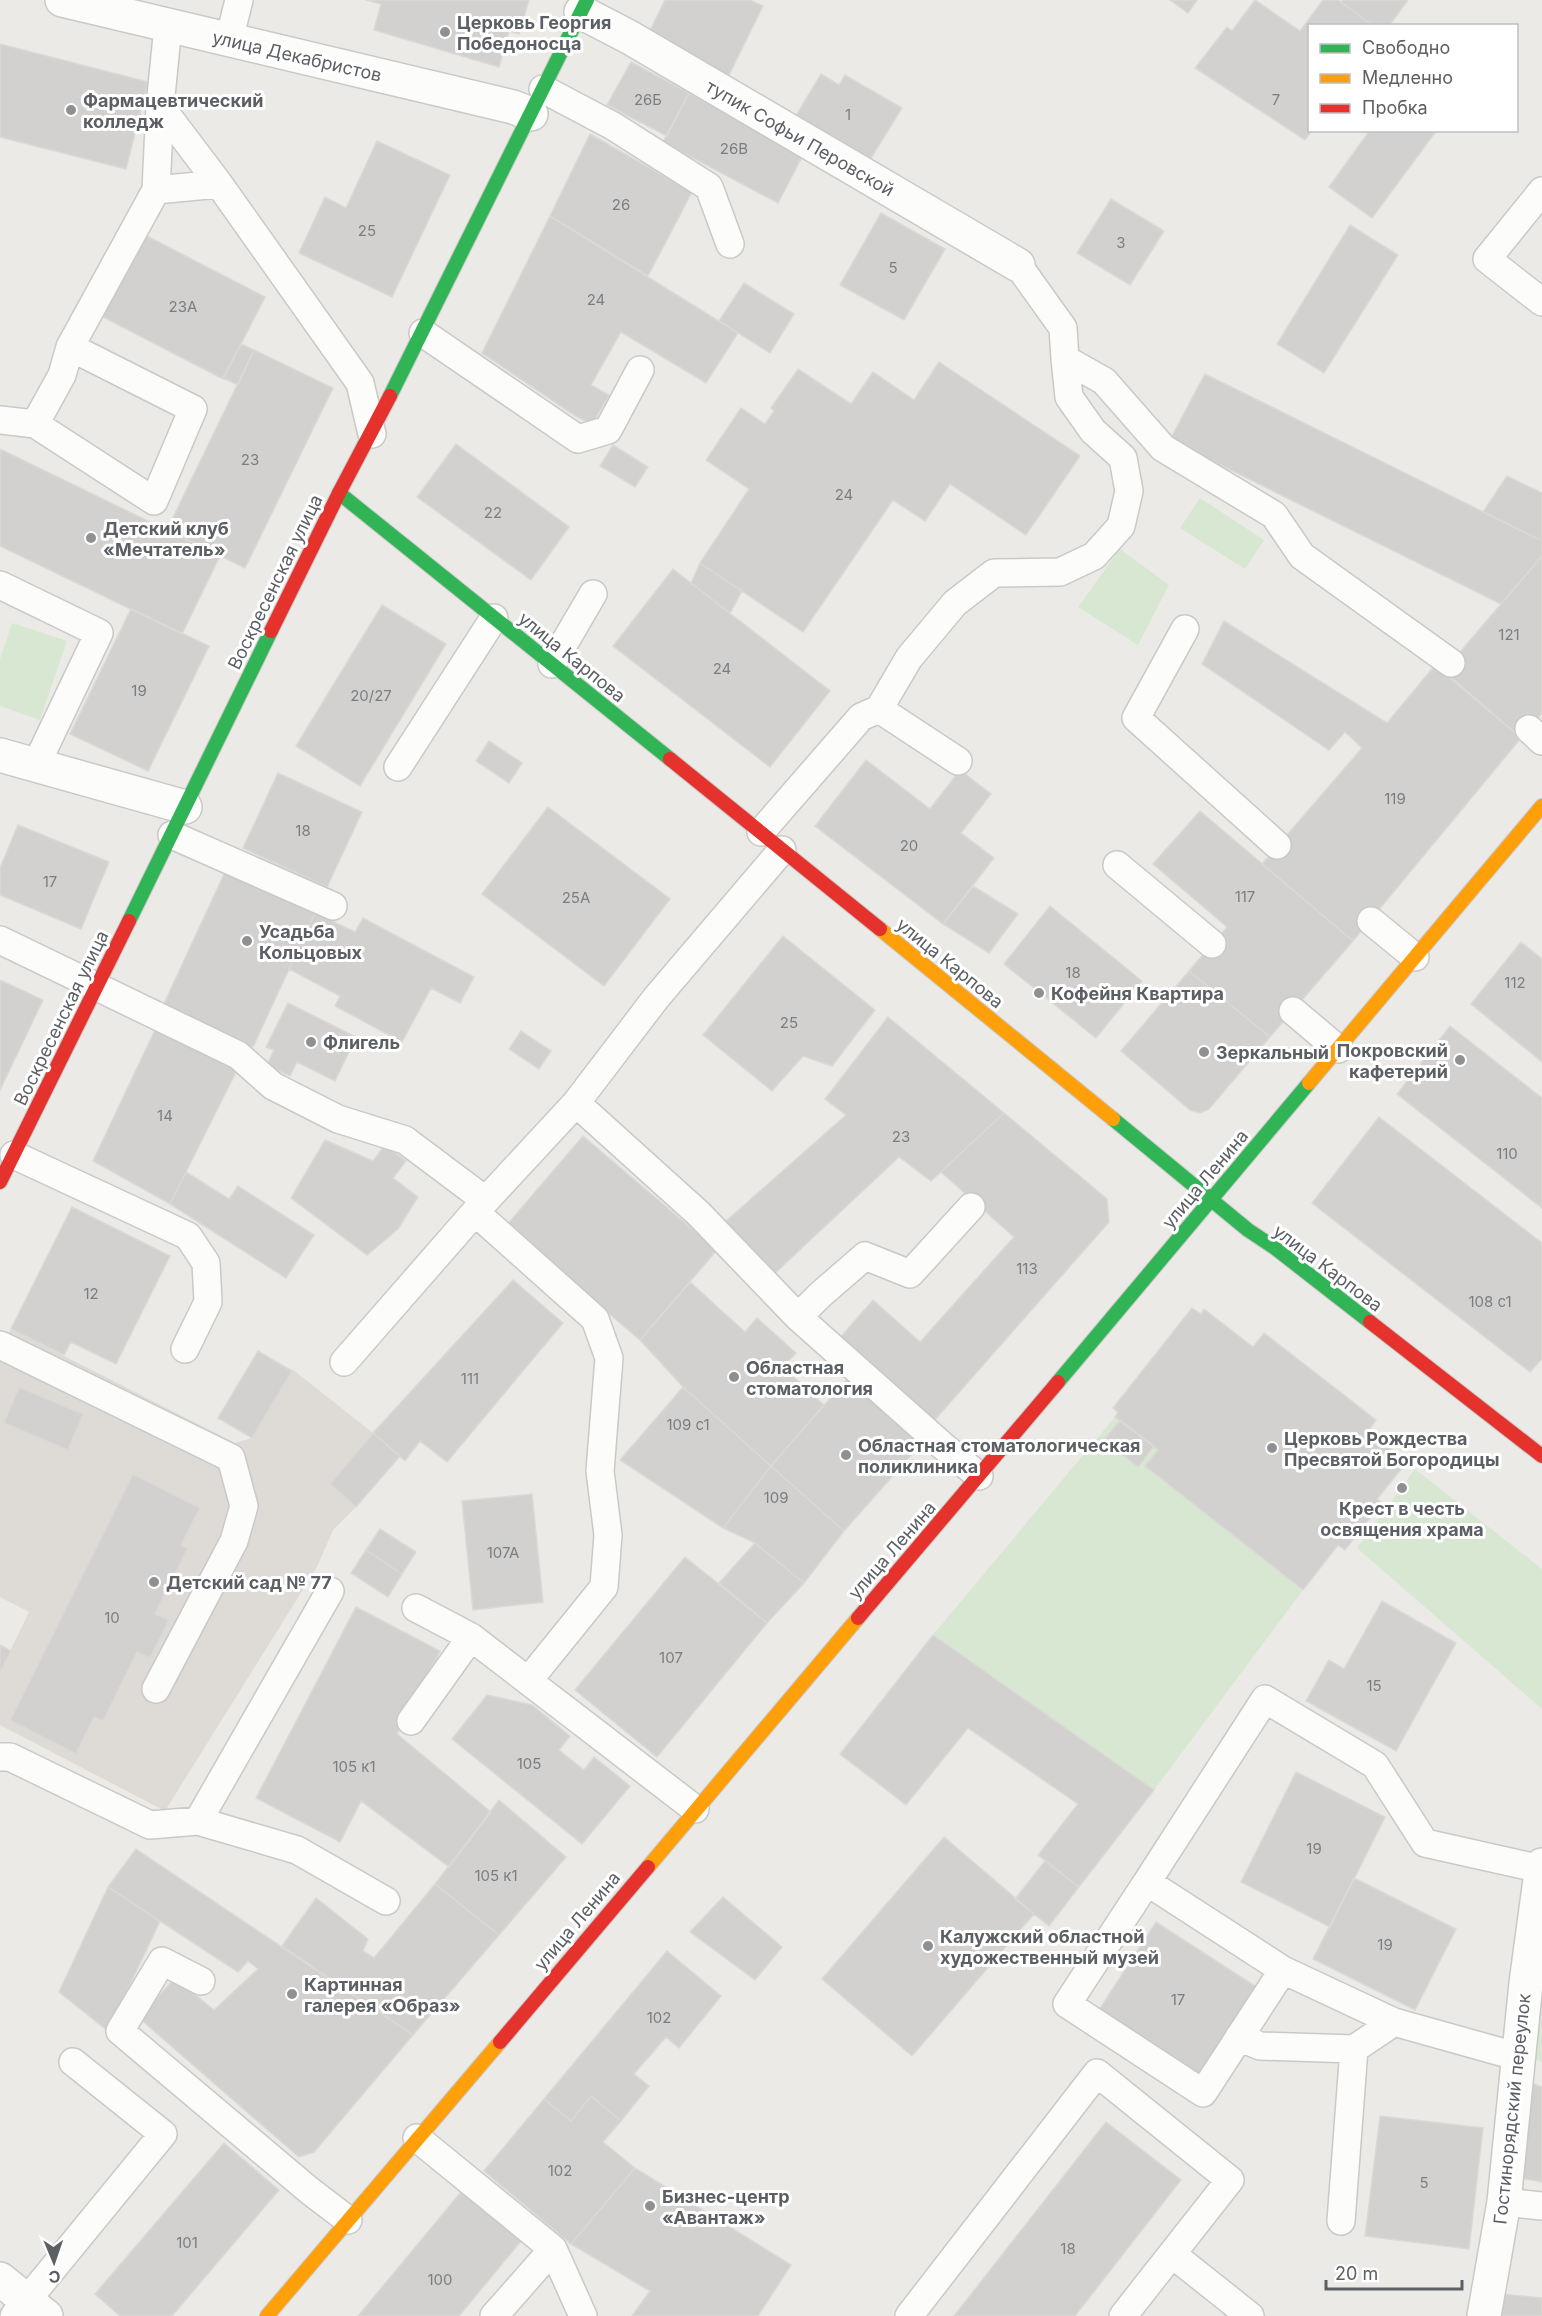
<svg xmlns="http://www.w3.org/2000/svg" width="1542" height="2316" viewBox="0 0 1542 2316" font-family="Inter,sans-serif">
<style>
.education{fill:#dedad6}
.green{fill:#d7e7d2}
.building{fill:#d2d1cf;stroke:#dbd9d6;stroke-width:1.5}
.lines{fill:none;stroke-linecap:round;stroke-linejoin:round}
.lane-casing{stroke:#c8c9c8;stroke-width:30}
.street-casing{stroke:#c8c9c8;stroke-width:36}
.fast-casing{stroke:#c8c8c7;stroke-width:16}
.slow-casing{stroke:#c8c8c7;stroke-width:16}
.jam-casing{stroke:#c8c8c7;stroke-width:16}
.lane{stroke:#fcfcfb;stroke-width:27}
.street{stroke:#fcfcfb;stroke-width:33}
.fast{stroke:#30b455;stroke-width:14}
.slow{stroke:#ff9f0a;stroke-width:14}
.jam{stroke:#e5322d;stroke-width:14}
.poi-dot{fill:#8e9092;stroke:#fff;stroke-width:2}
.labels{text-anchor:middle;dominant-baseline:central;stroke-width:6;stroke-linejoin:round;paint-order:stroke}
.number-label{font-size:15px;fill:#7b7e80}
.poi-label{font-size:18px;font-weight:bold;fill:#5c6064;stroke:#fff;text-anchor:start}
.street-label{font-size:18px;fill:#5c6064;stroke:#fff}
</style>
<rect width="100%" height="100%" fill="#eceae6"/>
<path class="education" d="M11,1329L235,1443L252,1438L292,1369L373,1433L330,1484L356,1507L333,1530L317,1567L165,1811L0,1725V1672L29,1612L0,1597V1352Z"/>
<path class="green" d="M1200,498L1264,540L1245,569L1180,528Z
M1120,549L1169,585L1138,645L1078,607Z
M12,623L67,641L40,720L0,706V659Z
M1115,1417L1158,1450L1146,1466L1303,1590L1154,1790L933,1635Z
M1415,1469L1542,1569V1709L1357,1548Z
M1542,2007V2062L1533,2058Z"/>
<path class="building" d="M366,0H529L519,34L509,31L499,67L374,30L381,4Z
M665,0H750L763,6L728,77L647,37Z
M1170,0H1197L1188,13Z
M1255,0L1300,31L1323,0H1338L1373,26H1310V130H1312L1305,140L1195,68L1227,27L1232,31Z
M1343,0H1408L1389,26H1373L1341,2Z
M0,44L148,82L126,169L0,137Z
M631,62L689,93L667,136L607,105Z
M821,74L839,85L845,75L902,108L868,163L794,119Z
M689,93L804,153L778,203L663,142Z
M1370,130H1437L1372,218L1329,187Z
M590,134L692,192L648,276L550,216Z
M377,141L450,175L392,297L299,253L325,197L346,208Z
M1111,199L1164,231L1130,285L1077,253Z
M881,213L945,249L904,320L840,285Z
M550,216L738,333L706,383L621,332L591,385L609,395L592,425L574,415L482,353Z
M1350,225L1398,255L1324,373L1277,344Z
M143,234L265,297L223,379L101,316Z
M744,283L794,314L770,353L719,321Z
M241,344L254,350L238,385L223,378Z
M254,350L333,388L245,568L167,530Z
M939,362L1080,456L1026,535L950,484L925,521L893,500L803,632L700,563L749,489L706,460L741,408L765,424L774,411L771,408L798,369L851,404L873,372L914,400Z
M1205,374L1542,541V556L1501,604L1170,440Z
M456,444L569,527L531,580L417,497Z
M613,445L648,467L635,487L600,466Z
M0,449L220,556L182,634L0,546Z
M1507,476L1542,493V541L1483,512Z
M1542,556V713L1521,738L1443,672Z
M700,563L742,591L730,613L691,583Z
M673,569L830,691L770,767L613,646Z
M382,605L446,644L360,786L296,746Z
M131,609L209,646L148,771L70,734Z
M1224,621L1387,723L1436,664L1521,738L1353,941L1262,864L1362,748L1345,732L1329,750L1202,664Z
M489,741L522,763L509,783L476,761Z
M866,760L930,809L960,770L991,794L961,833L994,858L943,924L815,826Z
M278,773L362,812L327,887L243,848Z
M548,807L670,899L604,986L482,894Z
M1200,811L1353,941L1270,1037L1189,971L1227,927L1153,864Z
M18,825L109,862L81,929L0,895V868Z
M225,872L315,913L253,1047L163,1006Z
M973,886L1018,914L989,953L943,924Z
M1050,906L1142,981L1096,1038L1004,964Z
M315,913L355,932L363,918L474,977L460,1003L431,988L402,1042L335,1006L340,996L289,969Z
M783,936L875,1010L832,1066L803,1056L772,1091L703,1035Z
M1521,942L1542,959V1062L1471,1004Z
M1189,971L1270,1037L1209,1109L1200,1113L1190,1110L1121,1051Z
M0,980L43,1000L0,1090Z
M288,1003L356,1037L335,1081L297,1062L290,1076L267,1065L274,1050L266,1047Z
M888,1017L1004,1113L931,1181L899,1157L773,1275L725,1222L846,1115L825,1099Z
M1450,1026L1542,1098V1208L1397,1094Z
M155,1030L238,1068L170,1204L93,1161Z
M521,1031L551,1051L539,1069L509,1049Z
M1004,1113L1107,1199L1109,1222L933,1422L838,1340L873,1300L920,1342L1014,1237L941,1172Z
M1379,1117L1542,1243V1359L1530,1372L1312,1203Z
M583,1136L717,1250L640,1340L506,1226Z
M325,1140L373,1161L385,1145L406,1161L393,1178L418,1197L398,1229L367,1255L291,1198Z
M186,1172L229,1199L238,1186L314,1235L286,1278L170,1204Z
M72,1207L170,1256L116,1364L71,1342L64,1355L11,1329Z
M513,1280L563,1323L447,1462L420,1441L405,1461L373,1433Z
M690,1282L745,1332L757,1318L796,1353L783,1367L824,1405L771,1466L683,1387L640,1340Z
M1192,1308L1201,1314L1204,1309L1253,1347L1264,1333L1376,1420L1368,1431L1407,1462L1377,1499L1382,1503L1345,1550L1338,1545L1303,1590L1145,1466L1158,1450L1115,1417L1118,1412L1113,1408Z
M258,1351L292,1371L252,1438L218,1418Z
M847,1379L921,1444L844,1531L771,1466Z
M19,1387L83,1414L68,1450L4,1423Z
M683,1387L771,1466L723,1528L620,1460Z
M1120,1420L1154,1446L1138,1467L1104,1440Z
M373,1433L400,1456L356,1507L330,1484Z
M771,1466L844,1531L804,1583L755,1543L723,1528Z
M133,1474L200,1508L181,1545L188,1548L155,1614L169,1620L150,1658L137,1652L103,1721L94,1717L76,1754L10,1720Z
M532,1494L543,1602L473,1610L462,1501Z
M380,1529L416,1552L402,1574L366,1550Z
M755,1543L804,1583L767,1623L719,1583Z
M366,1550L402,1574L388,1597L351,1573Z
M685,1557L767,1623L657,1757L575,1690Z
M1382,1601L1456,1643L1396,1751L1306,1701L1329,1660L1344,1669Z
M356,1607L440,1651L397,1734L491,1812L449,1867L361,1801L340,1842L256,1798Z
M933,1635L1154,1790L1079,1887L1038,1855L1078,1804L968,1728L906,1805L840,1754Z
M0,1645L11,1651L0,1672Z
M487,1695L532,1705L570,1736L559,1750L584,1770L594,1757L630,1786L582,1844L452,1739Z
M1296,1772L1385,1817L1330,1927L1241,1882Z
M499,1800L566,1857L499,1935L435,1884Z
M944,1837L1034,1914L912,2056L822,1979Z
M136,1849L413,2035L314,2152L299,2157L139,2018L175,1978L214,2010L258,1969L248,1961L238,1972L108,1887Z
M1045,1861L1079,1887L1049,1926L1015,1899Z
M1354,1878L1456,1929L1415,2010L1313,1959Z
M435,1884L499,1935L413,2035L282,1946L316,1898L368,1939L363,1951L374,1958Z
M108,1887L160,1921L108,2031L59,1992Z
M723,1897L782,1947L755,1980L690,1932Z
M1156,1922L1258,1988L1201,2076L1099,2010Z
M667,1951L721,1996L679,2048L666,2037L634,2074L649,2086L621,2121L591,2096L571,2121L544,2099Z
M1532,2083L1542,2087V2182L1521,2178Z
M591,2096L621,2121L603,2142L635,2168L571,2244L484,2171L544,2099L571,2121Z
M1380,2116L1483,2128L1469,2249L1365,2236Z
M1106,2122L1181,2180L1075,2316H954Z
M224,2143L279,2190L172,2316H120L95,2294Z
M635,2168L791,2265L758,2316H632L650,2291L571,2244Z
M461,2192L521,2241L459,2316H358Z
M1502,2294L1542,2298V2316H1500Z"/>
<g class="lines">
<defs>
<path id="lane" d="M168,26L160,106L219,184
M229,40L239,0
M543,89L613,126L709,187L730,244
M156,190L160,106
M1542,191L1487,259L1542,302
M1018,265L1063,328L1065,359L1104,381L1163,448L1274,515L1302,556L1451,663
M423,333L578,439L608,430L640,370
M70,347L193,409L154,501L35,424L62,375L70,347L156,190L219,184L360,383L372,434
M0,420L35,424
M0,585L99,633L36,765
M1185,629L1136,718L1277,845
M552,664L593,594
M879,709L909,658L955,603L994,573L1060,572L1094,556L1121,526L1129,491L1123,458L1093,431L1069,397L1065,359
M1529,729L1542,741
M398,767L494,618
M761,832L861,717L879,709L958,761
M172,835L333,906
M1117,865L1212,944
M1371,921L1415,957
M0,940L238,1055L273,1086L338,1119L405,1140L485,1200
M1293,1011L1338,1049
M576,1103L699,1214L798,1317L943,1446L979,1476
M14,1155L188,1236L206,1263L208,1302L185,1349
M798,1317L820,1295L865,1256L910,1274L971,1207
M0,1345L231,1458L244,1506L234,1541L156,1689
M344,1362L475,1212
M416,1608L471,1637L695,1809
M528,1681L604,1587L608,1535L600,1471L609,1358L595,1319L475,1212L576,1103L656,998L782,850
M411,1721L471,1637
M0,1757H10L150,1825L198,1821L297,1850L386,1901
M198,1821L330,1591
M1147,1882L1283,1970L1203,2093L1067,2004Z
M1147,1882L1265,1699L1375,1765L1425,1843L1541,1869
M1283,1970L1394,2022
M201,1981L162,1961L120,2031L310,2191L348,2220
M1239,2037L1260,2046L1354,2049
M417,2138L553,2249L583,2316
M1504,2202L1542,2206
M1341,2221L1354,2049L1394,2022L1519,2057
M1172,2254L1250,2316
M14,2316L163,2134L73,2062
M494,2316L553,2249
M909,2316L1097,2073L1230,2180L1123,2316"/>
<path id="street" d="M62,0L513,107L531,114
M581,12L629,37L1018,265
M0,755L185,807
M0,2279L46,2316
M1484,2316L1504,2202L1526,1983L1542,1865"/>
<path id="fast" d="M390,396L587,0
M339,493L670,759
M129,921L271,631
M1113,1119L1248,1230L1275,1248L1370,1322
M1058,1382L1309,1083"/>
<path id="slow" d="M880,929L1113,1119
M1309,1083L1542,806
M648,1867L858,1618
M267,2316L500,2042"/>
<path id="jam" d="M271,631L339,493L390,396
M670,759L880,929
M0,1182L129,921
M1370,1322L1542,1456
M858,1618L1058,1382
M500,2042L648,1867"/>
</defs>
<use href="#lane" class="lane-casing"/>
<use href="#street" class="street-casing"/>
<use href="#fast" class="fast-casing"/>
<use href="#slow" class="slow-casing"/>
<use href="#jam" class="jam-casing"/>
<use href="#lane" class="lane"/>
<use href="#street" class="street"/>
<use href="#fast" class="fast"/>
<use href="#slow" class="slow"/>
<use href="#jam" class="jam"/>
</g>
<g class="poi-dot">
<circle cx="445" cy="32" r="6"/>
<circle cx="71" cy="110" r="6"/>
<circle cx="91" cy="538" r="6"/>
<circle cx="247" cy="941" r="6"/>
<circle cx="1039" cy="993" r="6"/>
<circle cx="311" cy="1042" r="6"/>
<circle cx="1204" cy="1052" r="6"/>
<circle cx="1460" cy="1060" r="6"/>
<circle cx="734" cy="1377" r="6"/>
<circle cx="1272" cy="1448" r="6"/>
<circle cx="846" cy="1455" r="6"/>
<circle cx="1402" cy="1488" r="6"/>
<circle cx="154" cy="1582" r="6"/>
<circle cx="928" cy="1946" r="6"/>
<circle cx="292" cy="1994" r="6"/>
<circle cx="650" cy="2206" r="6"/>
</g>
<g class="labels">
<g class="number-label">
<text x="648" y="99">26Б</text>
<text x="1276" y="99">7</text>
<text x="848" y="114">1</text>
<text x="734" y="148">26В</text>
<text x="621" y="204">26</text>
<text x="367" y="230">25</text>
<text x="1121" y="242">3</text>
<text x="893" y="267">5</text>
<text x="596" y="299">24</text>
<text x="183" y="306">23А</text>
<text x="250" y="459">23</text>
<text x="844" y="494">24</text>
<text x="493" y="512">22</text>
<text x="1509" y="634">121</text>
<text x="722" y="668">24</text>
<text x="139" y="690">19</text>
<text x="371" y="695">20/27</text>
<text x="1395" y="798">119</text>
<text x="303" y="830">18</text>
<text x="909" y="845">20</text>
<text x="50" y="881">17</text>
<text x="1245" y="896">117</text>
<text x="576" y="897">25А</text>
<text x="1073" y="972">18</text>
<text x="1515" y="982">112</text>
<text x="789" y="1022">25</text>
<text x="165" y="1115">14</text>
<text x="901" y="1136">23</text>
<text x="1507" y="1153">110</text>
<text x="1027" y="1268">113</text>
<text x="91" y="1293">12</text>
<text x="1490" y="1301">108 с1</text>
<text x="470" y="1378">111</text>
<text x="688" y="1424">109 с1</text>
<text x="776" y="1497">109</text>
<text x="503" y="1552">107А</text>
<text x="112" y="1617">10</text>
<text x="671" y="1657">107</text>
<text x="1374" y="1685">15</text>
<text x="529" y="1763">105</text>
<text x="354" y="1766">105 к1</text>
<text x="1314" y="1848">19</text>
<text x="496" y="1875">105 к1</text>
<text x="1385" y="1944">19</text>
<text x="1178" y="1999">17</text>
<text x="659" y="2017">102</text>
<text x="560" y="2170">102</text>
<text x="1424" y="2182">5</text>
<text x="187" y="2242">101</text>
<text x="1068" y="2248">18</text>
<text x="440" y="2279">100</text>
</g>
<g class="poi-label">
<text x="457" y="22">Церковь Георгия<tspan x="457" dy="21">Победоносца</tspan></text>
<text x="83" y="100">Фармацевтический<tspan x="83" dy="21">колледж</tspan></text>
<text x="103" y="528">Детский клуб<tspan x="103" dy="21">«Мечтатель»</tspan></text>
<text x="259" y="931">Усадьба<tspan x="259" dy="21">Кольцовых</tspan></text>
<text x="1051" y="993">Кофейня Квартира</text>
<text x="323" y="1042">Флигель</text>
<text x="1448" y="1050" text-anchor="end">Покровский<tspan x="1448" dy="21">кафетерий</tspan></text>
<text x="1216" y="1052">Зеркальный</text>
<text x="746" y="1367">Областная<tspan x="746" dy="21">стоматология</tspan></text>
<text x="1284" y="1438">Церковь Рождества<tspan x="1284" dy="21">Пресвятой Богородицы</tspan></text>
<text x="858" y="1445">Областная стоматологическая<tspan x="858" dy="21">поликлиника</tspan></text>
<text x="1402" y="1508" text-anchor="middle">Крест в честь<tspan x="1402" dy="21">освящения храма</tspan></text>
<text x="166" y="1582">Детский сад № 77</text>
<text x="940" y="1936">Калужский областной<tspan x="940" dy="21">художественный музей</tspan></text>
<text x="304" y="1984">Картинная<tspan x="304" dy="21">галерея «Образ»</tspan></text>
<text x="662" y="2196">Бизнес-центр<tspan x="662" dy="21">«Авантаж»</tspan></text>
</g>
<g class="street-label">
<text transform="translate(297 56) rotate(13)">улица Декабристов</text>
<text transform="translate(800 138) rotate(30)">тупик Софьи Перовской</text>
<text transform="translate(275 582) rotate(-64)">Воскресенская улица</text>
<text transform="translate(572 657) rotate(39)">улица Карпова</text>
<text transform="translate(950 963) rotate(39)">улица Карпова</text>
<text transform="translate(61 1018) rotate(-64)">Воскресенская улица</text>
<text transform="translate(1205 1179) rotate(-50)">улица Ленина</text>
<text transform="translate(1328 1268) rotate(37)">улица Карпова</text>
<text transform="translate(892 1550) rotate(-49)">улица Ленина</text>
<text transform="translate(577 1921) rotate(-50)">улица Ленина</text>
<text transform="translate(1512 2109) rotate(-84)">Гостинорядский переулок</text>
</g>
</g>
<rect x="1308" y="24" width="210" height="108" fill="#ffffff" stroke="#bebfc1" stroke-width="1.5"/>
<rect x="1320" y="44" width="30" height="9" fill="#30b455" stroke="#bebfc1" stroke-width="1.5"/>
<text x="1362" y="54" font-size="18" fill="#5c6064">Свободно</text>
<rect x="1320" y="74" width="30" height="9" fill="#ff9f0a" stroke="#bebfc1" stroke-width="1.5"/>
<text x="1362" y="84" font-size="18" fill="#5c6064">Медленно</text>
<rect x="1320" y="104" width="30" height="9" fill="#e5322d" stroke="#bebfc1" stroke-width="1.5"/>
<text x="1362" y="114" font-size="18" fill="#5c6064">Пробка</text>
<g transform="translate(54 2262) rotate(178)" stroke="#ffffff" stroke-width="4.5" paint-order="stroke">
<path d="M0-4.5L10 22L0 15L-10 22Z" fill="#5c6064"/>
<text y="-9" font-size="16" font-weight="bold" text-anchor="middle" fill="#5c6064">С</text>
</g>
<path d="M1326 2280v9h136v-9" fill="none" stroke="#5c6064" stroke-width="3"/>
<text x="1335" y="2280" font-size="18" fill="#5c6064" stroke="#ffffff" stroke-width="4.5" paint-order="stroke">20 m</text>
</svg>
